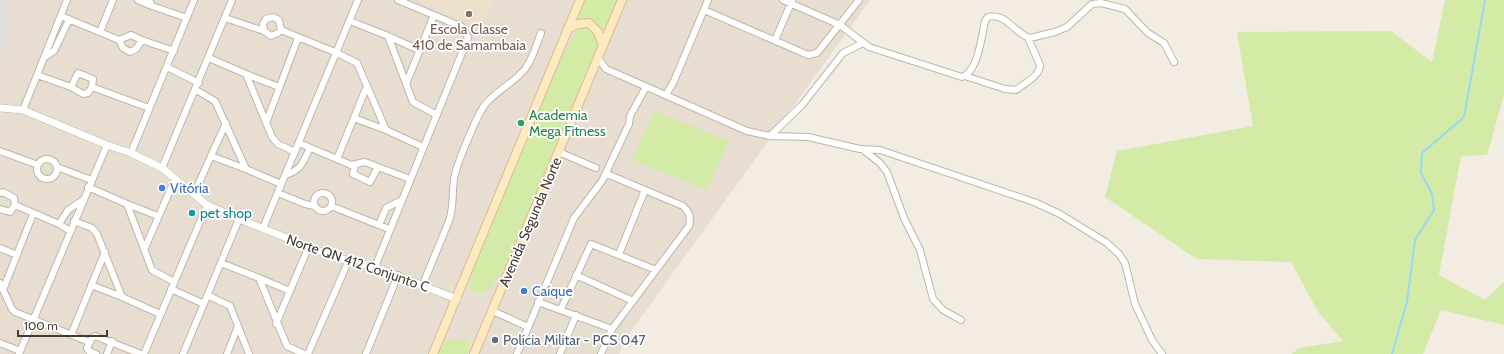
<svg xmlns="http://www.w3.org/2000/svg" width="1504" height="354" viewBox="0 0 1504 354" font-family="Cabin,sans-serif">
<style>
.residential{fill:#e7ddd0}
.education{fill:#ede0cb}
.green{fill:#d4eaa7}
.parking{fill:#e2dfdb}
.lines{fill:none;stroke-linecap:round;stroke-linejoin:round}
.stream{stroke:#99d9f5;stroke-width:2}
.minor-casing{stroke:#c1b5a7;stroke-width:8}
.tertiary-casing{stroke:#c1b5a7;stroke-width:8}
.secondary-casing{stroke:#d9be90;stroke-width:10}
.minor{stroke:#fff;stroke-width:6}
.tertiary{stroke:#fff;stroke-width:7}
.secondary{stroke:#ffe9c0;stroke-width:8}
.education-dot{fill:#8d6e63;stroke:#fff;stroke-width:1.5}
.leisure-dot{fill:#2e9e5b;stroke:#fff;stroke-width:1.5}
.shop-dot{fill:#3f7fe0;stroke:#fff;stroke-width:1.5}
.culture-dot{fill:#0f9aa8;stroke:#fff;stroke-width:1.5}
.service-dot{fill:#5c6f8a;stroke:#fff;stroke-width:1.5}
.labels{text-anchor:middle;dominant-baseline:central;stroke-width:3.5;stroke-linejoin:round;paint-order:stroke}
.education-label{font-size:14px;fill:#785e54;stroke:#fff}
.leisure-label{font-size:14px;fill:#27864d;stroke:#fff;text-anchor:start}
.shop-label{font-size:14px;fill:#366cbe;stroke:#fff;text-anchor:start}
.culture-label{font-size:14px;fill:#0d838f;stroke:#fff;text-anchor:start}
.street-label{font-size:14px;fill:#443b32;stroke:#fff}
.service-label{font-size:14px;fill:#4e5e75;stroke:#fff;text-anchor:start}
</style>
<rect width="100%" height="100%" fill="#f3ece2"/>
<path class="residential" d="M0,0H870L626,338L619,354H0Z"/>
<path class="education" d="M416,0H494L482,28Z"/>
<path class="green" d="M585,0H618L605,35C600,21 590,18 577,21Z
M1445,0H1504V95L1487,155L1461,156L1439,275L1485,300L1504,282V325L1441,310L1423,354H1292L1299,348L1343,341L1318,312L1291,262L1197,259L1105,197L1117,151L1253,126L1237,32L1391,31L1432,62Z
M584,28L592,29L601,45L511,263L503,267L496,281L482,295L472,290L470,285L476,262L561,60L576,32Z
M654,111L729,141L707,190L632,160Z
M443,339H469L468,354H437Z"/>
<path class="parking" d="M0,0H12L5,17L14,21L0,55Z"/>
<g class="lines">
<path class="stream" d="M1392,354L1407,302L1415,240L1434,210L1432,194L1421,173L1422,153L1464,117L1485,0"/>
<defs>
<path id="minor" d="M138,0L152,6
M149,0L152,6L187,18
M783,0L840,25L869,47L962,77C978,72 982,35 985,21L988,17C1006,12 1016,35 1030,38L1055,32L1067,27L1092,4L1101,3L1125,9L1148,33L1164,43L1174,62
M704,10L808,55L817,53L859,0
M61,16L119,40
M225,18L264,31L271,36L278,33L281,30L279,20L273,17L266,19L263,24L264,31
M350,21L388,36L413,102L437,115
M281,30L337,53L357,63L386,130L423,147
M100,32L113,0
M131,35L142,40L136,49L130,52L123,48L119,40Z
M388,36L419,50
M142,40L174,51
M775,40L792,1
M45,57L54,51L69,20
M209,58L246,74L272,137L278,144L295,152
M598,58L606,69L747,131L770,136L808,137L860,149L880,150L1034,202L1060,214L1107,243L1119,254L1125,263L1135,304L1152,340L1162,354
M167,67L199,83
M78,73L93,79L92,87L88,93L83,94L71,87Z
M246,74L279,87
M37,75L71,87
M965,76L1005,89L1016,90C1025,83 1040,76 1040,65L1028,38
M406,84L434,15
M92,87L149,108
M196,90L215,101L246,169L281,184
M666,95L674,81L708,0
M23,110L67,0
M354,118L386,130
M266,123L298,38
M770,136L802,105L843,53L863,43
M299,143L337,159L367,86
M862,149L880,163L887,172L904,218L920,250L933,299L943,310L961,320
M0,151L38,165
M559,152L596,168
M131,153L194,0
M211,156L226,123
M337,159L351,165L365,162L378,167L370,182L353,174L355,165
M37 169a10 10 0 1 1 20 0a10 10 0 1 1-20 0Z
M57,167L91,180
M378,167L410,179
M162,168L232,0
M285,175C301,171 303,162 310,148
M88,187L127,204L152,270L174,282
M314 202a9 9 0 1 1 18 0a9 9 0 1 1-18 0Z
M0,193L3,192L14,198L15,205L10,212L0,209
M278,193L305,204L315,206
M194,194L211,156L246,169
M127,204L158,216
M15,205L59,224L70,231
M331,206L389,229
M74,221L92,228L97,234L122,297L160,314
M59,224L68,210L83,200
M379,225L386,208L402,200
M263,228L358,0
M0,248L17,255
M144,250L175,179
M619,254L645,190
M221,263L259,278L287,346L304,354
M375,267L468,38L462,27L398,0
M576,275L633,301
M259,278L290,291
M0,283L12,309L15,312L89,342
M423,284L449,221C454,207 452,193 454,179C456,165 476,118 484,106C495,91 514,83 525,69C533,59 536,45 541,33
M91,285L122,297
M171,289L204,304
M3,290L33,214
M207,295L230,306L238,326L227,354
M538,302L612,329
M561,309L591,244L656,270
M493,311L528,327
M276,324L308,248
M238,326L249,354
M71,335L105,252
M0,343L20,351
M19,354L107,145
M96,354L89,351L87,348L92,338L95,336L141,354
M107,354L112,341
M144,354L207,205
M183,354L239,219
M308,354L348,262
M366,354L398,275
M517,354L574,218L602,181L629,124L630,116L646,87
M560,354L576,315
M601,354L612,329L689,226C691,217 690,213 683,206L607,174"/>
<path id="tertiary" d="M0,108L23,110L107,145L131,153L162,168L207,205L239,219L337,258L375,267L457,299"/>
<path id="secondary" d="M569,28L578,24L589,23L598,32L603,45
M433,354L580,0
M474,354L622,0"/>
</defs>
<use href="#minor" class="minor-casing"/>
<use href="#tertiary" class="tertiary-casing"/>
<use href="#secondary" class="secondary-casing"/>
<use href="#minor" class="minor"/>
<use href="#tertiary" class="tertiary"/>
<use href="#secondary" class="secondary"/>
</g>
<circle class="education-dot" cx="469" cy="14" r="4"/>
<circle class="leisure-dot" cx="521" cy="123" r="4"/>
<g class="shop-dot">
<circle cx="162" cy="188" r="4"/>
<circle cx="524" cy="291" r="4"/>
</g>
<circle class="culture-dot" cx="192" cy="213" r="4"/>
<circle class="service-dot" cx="495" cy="340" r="4"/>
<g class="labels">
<g class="education-label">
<text x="469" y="29">Escola Classe<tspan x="469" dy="16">410 de Samambaia</tspan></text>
</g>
<g class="leisure-label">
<text x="529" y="115">Academia<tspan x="529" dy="16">Mega Fitness</tspan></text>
</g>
<g class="shop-label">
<text x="170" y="188">Vitória</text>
<text x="532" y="291">Caíque</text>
</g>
<g class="culture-label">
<text x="200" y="213">pet shop</text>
</g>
<g class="street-label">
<text transform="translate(530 222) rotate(-67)">Avenida Segunda Norte</text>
<text transform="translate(358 263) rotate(19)">Norte QN 412 Conjunto C</text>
</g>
<g class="service-label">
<text x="503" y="340">Polícia Militar - PCS 047</text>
</g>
</g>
<path d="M18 330v6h89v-6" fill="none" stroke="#443b32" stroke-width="2"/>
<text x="24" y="330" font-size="12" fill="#443b32" stroke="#ffffff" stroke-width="3" paint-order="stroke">100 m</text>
</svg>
